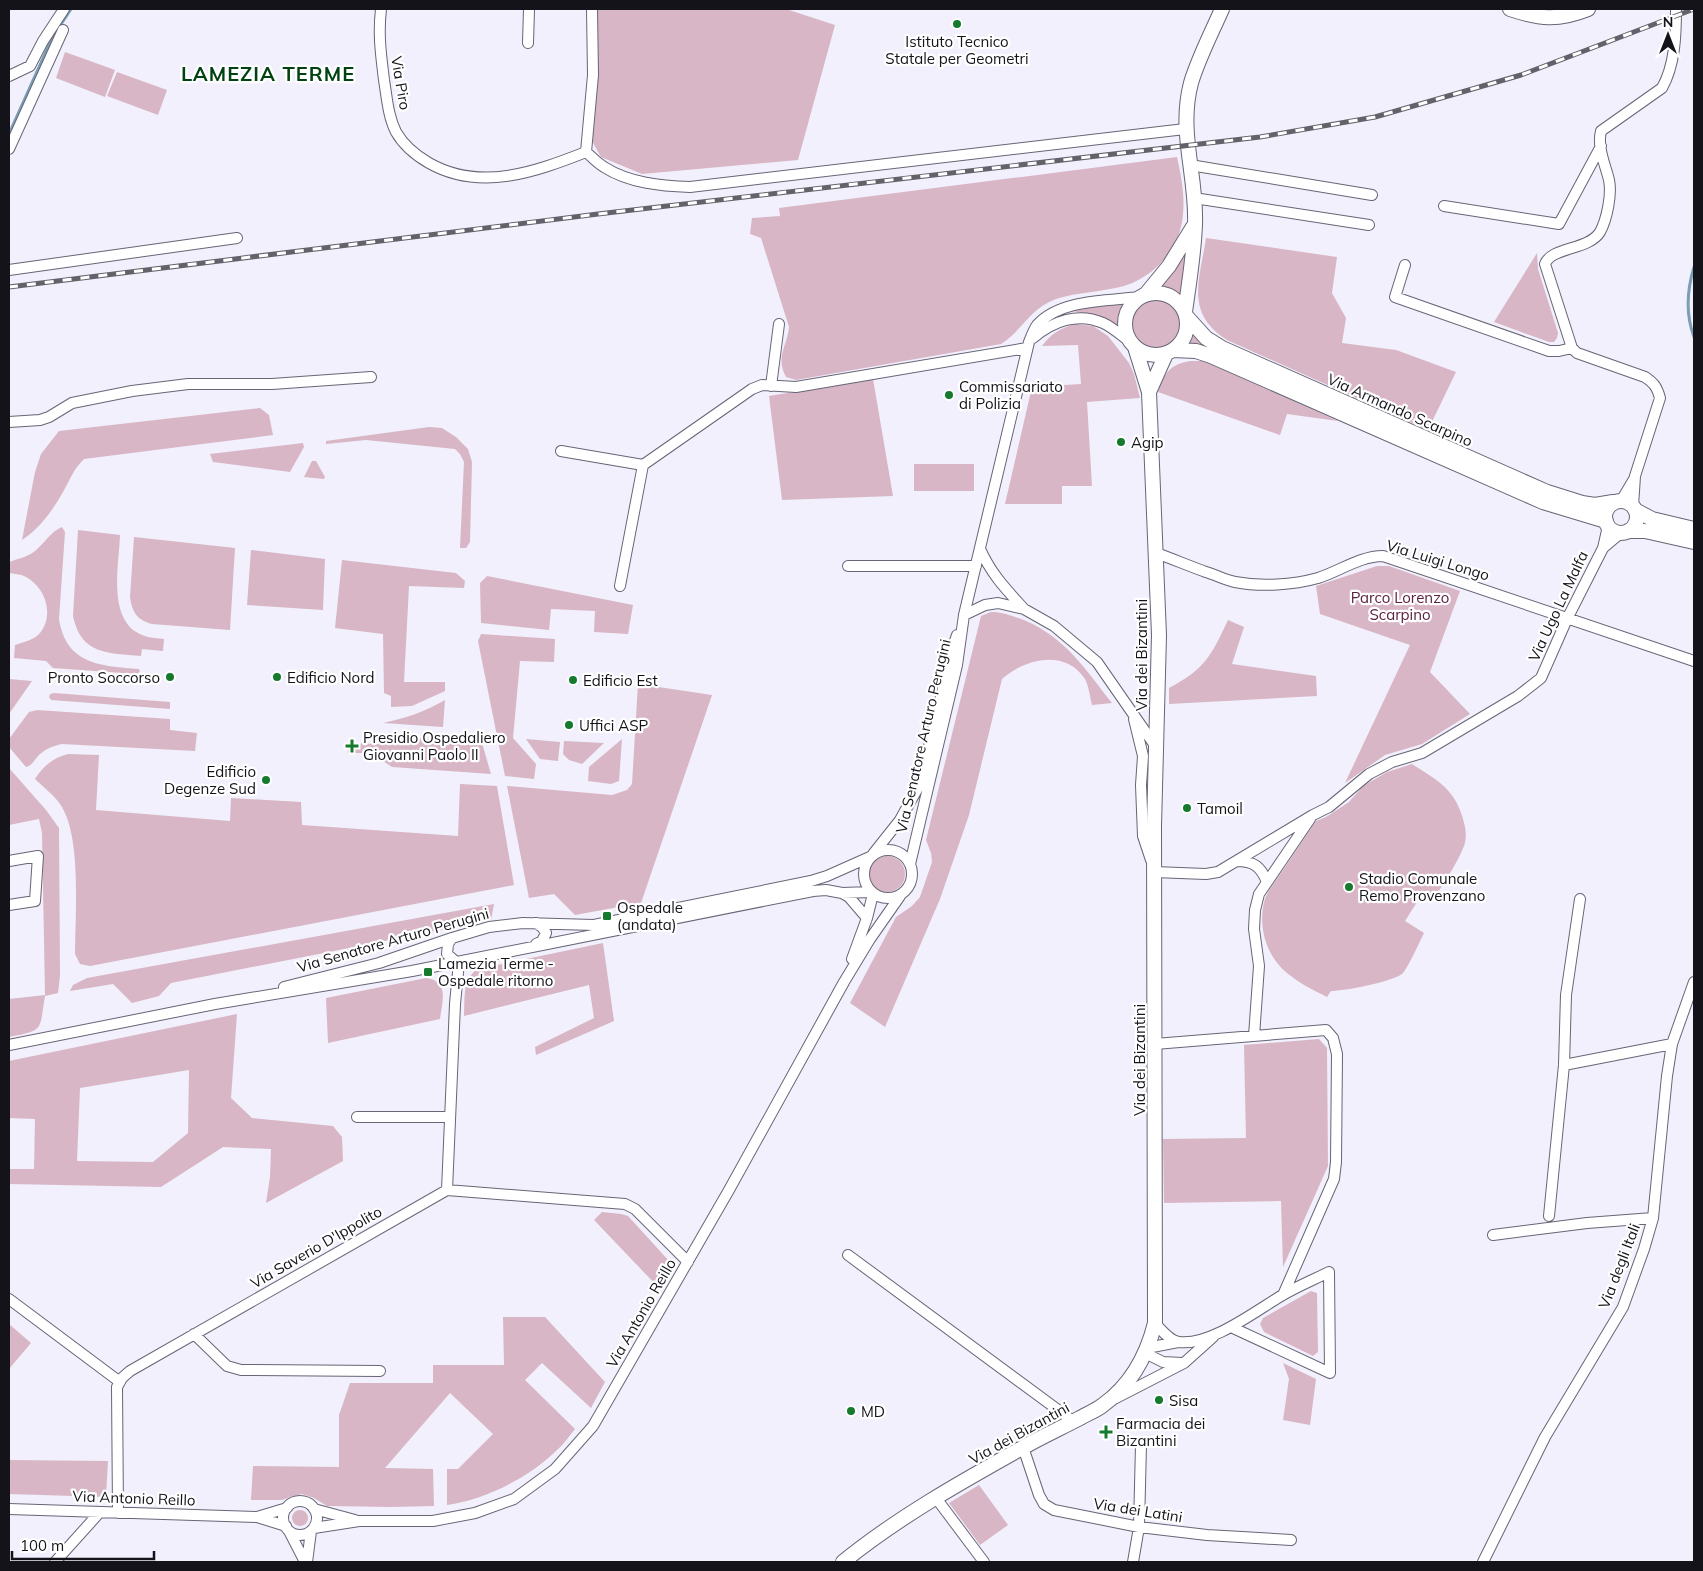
<svg xmlns="http://www.w3.org/2000/svg" width="1703" height="1571" viewBox="0 0 1703 1571" font-family="Mulish,sans-serif">
<style>
.green{fill:#d8b6c5;fill-rule:evenodd}
.lines{fill:none;stroke-linecap:round;stroke-linejoin:round}
.stream{stroke:#7a9eb4;stroke-width:3}
.street-casing{stroke:#676576;stroke-width:12}
.secondary-casing{stroke:#676576;stroke-width:16}
.street{stroke:#fff;stroke-width:10}
.secondary{stroke:#fff;stroke-width:14}
.rail-casing{stroke:#63626a;stroke-width:5}
.rail{stroke:#fff;stroke-width:3;stroke-dasharray:9;stroke-linecap:butt}
.poi-dot{fill:#157a2d;stroke:#fff;stroke-width:2}
.labels{text-anchor:middle;dominant-baseline:central;stroke-width:4.5;stroke-linejoin:round;paint-order:stroke}
.poi-label{font-size:15px;fill:#14131a;stroke:#fff;text-anchor:start}
.street-label{font-size:15px;fill:#14131a;stroke:#fff}
.park-label{font-size:15px;fill:#5d2141;stroke:#fff}
.district-label{font-size:20px;font-weight:bold;letter-spacing:1px;fill:#004211;stroke:#fff}
</style>
<rect width="100%" height="100%" fill="#f1f0fc"/>
<path class="green" d="M597,9H786L835,25L798,160L642,174L601,157L592,141V123L598,79Z
M65,52L115,70L105,97L56,78Z
M117,72L167,90L158,115L107,96Z
M1177,157C1181,176 1185,194 1183,214C1181,247 1156,276 1124,286C1102,292 1078,292 1056,299C1029,309 1022,331 1001,344L796,380L786,377C775,357 787,347 789,327L761,238L750,234L752,218L780,216L779,208Z
M1206,238L1337,257L1332,293L1346,318L1342,343L1396,350L1456,372L1428,430L1227,340C1184,313 1200,279 1206,238Z
M1188,251L1181,299L1170,291L1157,289L1176,268Z
M1537,253L1538,269L1558,333L1557,338L1554,342H1549L1494,322Z
M1132 324a24 24 0 1 1 48 0a24 24 0 1 1-48 0Z
M1129,300L1121,321L1122,331L1097,316L1072,311Z
M1076,324L1093,326L1108,336L1129,363L1134,374L1140,398L1087,402L1092,486H1062V504H1005L1032,387L1081,384L1078,345L1042,346C1051,334 1060,328 1076,324Z
M1191,328L1218,352L1183,346L1187,340Z
M1191,361H1204L1338,421L1287,414L1280,435L1158,392C1164,372 1171,364 1191,361Z
M873,379L893,496L782,500L769,396Z
M260,408L269,415L273,435L84,459C73,470 71,478 63,492C53,510 40,528 22,540L35,472L41,454L59,431Z
M429,427L442,428L456,437L468,449L472,462L470,542L466,548H460L464,462L460,454L455,449L366,440L326,444V441Z
M303,443L304,447L290,472L213,462L210,454Z
M312,461H316L325,477L324,479L304,477Z
M914,464H974V491H914Z
M62,527L65,532L59,619C66,665 102,666 139,669L140,672L136,674L53,668L46,661L14,658L15,645C24,642 34,640 40,633C55,614 45,586 24,576C20,574 14,574 9,573V562C17,559 28,557 35,551C44,544 51,531 62,527Z
M78,530L120,535C119,566 106,624 145,636C150,638 158,638 164,639L163,651L142,649L141,656C108,653 81,655 73,616Z
M134,537L235,548L230,630L152,624C137,620 132,612 130,597Z
M251,550L325,559L323,610L247,605Z
M342,560L456,573L465,581L464,588L409,586L404,682H445V691L412,706L391,707V696L384,693L383,634L335,628Z
M1377,566H1389L1460,591L1430,672L1470,714L1422,744L1385,755L1345,783L1410,645L1320,614L1316,586Z
M487,576L633,605L628,634L594,632L595,611L551,609L549,630L481,623L480,583Z
M991,612C1003,612 1012,616 1024,620C1066,638 1085,669 1112,703L1092,705C1090,697 1089,687 1085,679C1065,648 1024,659 1002,679L969,815L940,899L885,1027L850,1003L896,917L912,906L920,897L932,862L931,853L926,840L981,616Z
M1228,620L1244,627L1232,664L1316,676L1317,696L1169,704V688C1205,669 1211,656 1228,620Z
M481,634L555,639L554,662L520,661L513,738L536,764L534,779L505,776L478,641Z
M9,679L32,681L9,714Z
M638,684L712,695L641,903L575,915L554,894L529,898L507,786L612,795L627,790L632,784Z
M54,693L170,702V709L51,700L49,697L50,694Z
M445,700L443,727L383,723C406,718 424,712 445,700Z
M37,710L170,719V730L197,733L195,751L62,744C53,746 45,749 39,755C34,760 33,765 26,767L9,747V739L29,712Z
M379,735L482,743L491,774L392,767L371,753H348V743L378,744Z
M526,739L560,742L558,761L540,759Z
M622,739L619,781L611,784L588,781L589,767Z
M564,741L604,743L582,764L569,760L563,754Z
M68,754L99,755L96,810L230,821L231,798L301,802L302,825L458,836L460,784L497,786L514,885L90,966L80,964L75,954C75,915 82,835 60,804C54,795 43,787 35,779C43,766 53,758 68,754Z
M1412,764C1437,780 1455,789 1463,819C1466,829 1467,837 1464,846C1457,864 1445,881 1435,897L1424,891L1405,921L1424,933C1420,941 1407,970 1402,974C1391,982 1344,991 1331,991L1327,997C1313,990 1299,983 1287,973C1266,956 1257,925 1265,899C1268,890 1276,881 1281,873C1293,856 1304,838 1316,821L1326,817L1349,802L1363,786L1387,772Z
M9,768L46,810L59,828L60,976L58,993L45,996C39,1031 45,1030 9,1037V999L45,995L42,833L39,819L9,825Z
M869 874a18 18 0 1 1 36 0a18 18 0 1 1-36 0Z
M494,904L491,920L171,983L159,996L132,1003L113,984L70,991L73,985L87,978Z
M603,943L614,1021L536,1055L535,1047L594,1018L589,985L464,1016C465,999 462,978 478,969Z
M426,978C450,981 442,1002 440,1019L328,1043L326,998Z
M237,1014L231,1098L252,1118L333,1126L342,1137L343,1161L266,1203L270,1177L271,1149L223,1147L161,1187L9,1184V1169H34L35,1119L9,1118V1061ZM189,1070L188,1133L153,1162L77,1161L80,1088Z
M1319,1039L1327,1048L1328,1166L1283,1267L1281,1201L1164,1203L1163,1139L1246,1138L1244,1045Z
M602,1212L621,1214L628,1216L670,1262L658,1287L594,1220Z
M1311,1291L1317,1293L1318,1352L1313,1356L1264,1332L1260,1324L1263,1318Z
M503,1317H545L605,1382L591,1408L542,1363L525,1380L575,1429C569,1436 564,1444 557,1450C530,1477 485,1500 447,1505V1469H458L493,1434L450,1393L385,1468L433,1469L434,1506L391,1507L327,1506L314,1498L302,1494L290,1497L282,1500H251L253,1466L339,1467V1415L350,1383H433V1365H504Z
M9,1324L31,1343L9,1369Z
M1283,1363L1316,1379L1310,1425L1283,1420L1289,1379Z
M9,1460L108,1461L106,1497L9,1494Z
M979,1485L1008,1525L980,1545L949,1503Z
M292 1518a8 8 0 1 1 16 0a8 8 0 1 1-16 0Z"/>
<g class="lines">
<path class="stream" d="M9,134L52,38L71,9
M1694,267C1687,290 1685,313 1694,337"/>
<defs>
<path id="street" d="M381,9C378,35 381,55 384,80C387,98 388,116 396,132C404,146 415,155 429,163C480,192 535,172 586,152
M528,43L529,9
M9,76L30,66L43,41L64,9
M9,149L63,30
M586,152C592,157 597,163 604,167C629,183 661,186 690,187L1185,129
M586,152L593,75L592,9
M1190,165L1372,195
M1194,198L1369,225
M1444,206L1559,224L1601,146
M1405,265L1395,297L1549,351H1559L1572,348
M9,270L237,238
M1033,338C1053,321 1078,312 1103,323C1112,327 1121,335 1129,341
M771,386L779,324
M9,422L40,420L49,417L72,403L132,391L188,384H272L371,377
M561,451L643,465L752,389L762,385L796,387L1027,348
M1621,501L1634,479
M1633,506L1635,476L1660,398C1657,387 1654,383 1645,377L1577,353L1572,348L1545,264C1551,247 1589,250 1600,232C1607,219 1612,194 1609,180C1605,164 1597,147 1601,131L1662,88C1675,65 1676,35 1676,9
M1603,548L1622,532
M980,549C992,575 1005,588 1024,609
M1156,553C1173,559 1189,566 1206,572C1216,575 1225,580 1235,582C1261,587 1293,585 1318,578C1340,571 1360,556 1383,556L1694,661
M848,566H976
M620,586L643,465
M964,615L985,605L998,603L1024,609L1054,626L1097,662L1156,747
M1134,719L1143,756L1141,785L1143,836L1151,860
M864 874a24 24 0 1 1 48 0a24 24 0 1 1-48 0Z
M873,854L900,820L920,784L953,647L957,635
M9,861L38,856L35,901L9,905
M1237,861C1254,861 1261,867 1267,882
M910,864L957,665L964,615L1029,342C1031,337 1034,329 1037,325C1060,299 1108,301 1140,297
M1154,872L1206,874L1218,872L1313,815L1329,807L1369,774L1392,762L1422,753L1518,696L1541,678L1567,619L1603,548L1608,526
M842,893L849,897L867,918
M536,923L542,927L546,933L542,941L536,944
M452,938L448,944L447,954L456,962
M852,959L867,918L873,894
M284,987L379,963L452,938L489,927L523,923L594,925L811,881L827,876L872,856
M1254,1036L1259,966L1254,929L1255,910L1259,894L1310,819
M1155,1044L1326,1030L1333,1038L1337,1054L1336,1162L1334,1179L1283,1295
M9,1045L215,1004L412,971L813,891L826,890L842,893L871,892
M1564,1065L1672,1044
M357,1117H450
M447,1190L625,1204L635,1209L688,1262
M1549,1216L1564,1065L1566,995L1580,899
M1493,1235L1587,1223L1653,1218
M848,1255L1073,1421
M9,1299L120,1382
M1155,1323C1161,1330 1170,1341 1179,1342C1210,1346 1254,1312 1281,1296C1296,1287 1313,1280 1329,1272L1330,1373L1231,1327
M194,1334L227,1366L241,1370L380,1371
M1147,1348L1178,1342
M1145,1353L1163,1362L1182,1363
M1116,1398L1184,1363L1213,1337
M1023,1447L1039,1495L1044,1504L1054,1510L1139,1527L1207,1535L1291,1540
M936,1498L984,1562
M283 1518a17 17 0 1 1 34 0a17 17 0 1 1-34 0Z
M9,1509L257,1517L287,1508
M314,1509L355,1520
M118,1513L117,1387L122,1378L130,1371L447,1190L455,1004L459,962
M257,1517L286,1526
M314,1528L359,1521H433L475,1513L514,1499L555,1469L593,1426L729,1190L844,982L870,939L900,896
M289,1531L305,1562
M55,1562L100,1512
M307,1562L311,1531
M1133,1562L1139,1527L1141,1445
M1483,1562L1545,1437L1623,1307L1644,1249L1653,1218L1667,1076L1672,1044L1694,982"/>
<path id="secondary" d="M1510,9C1540,19 1558,21 1588,9
M1125 324a31 31 0 1 1 62 0a31 31 0 1 1-62 0Z
M1146,294L1169,266L1193,227
M1185,312C1189,283 1194,254 1195,224C1197,176 1178,132 1191,83C1198,59 1212,32 1222,9
M1187,317L1206,338L1222,348L1547,492L1582,503L1595,505L1613,502
M1173,350L1196,351L1211,356L1543,502L1606,521
M1149,392L1166,354
M1605 517a16 16 0 1 1 32 0a16 16 0 1 1-32 0Z
M1635,510L1652,519L1694,529
M1628,531H1645L1694,542
M843,1562C897,1518 961,1482 1022,1448C1041,1437 1061,1428 1080,1418C1087,1414 1097,1410 1103,1405C1131,1385 1147,1355 1155,1323L1154,826L1159,635L1149,392L1135,347"/>
</defs>
<use href="#street" class="street-casing"/>
<use href="#secondary" class="secondary-casing"/>
<use href="#street" class="street"/>
<use href="#secondary" class="secondary"/>
<defs>
<path id="rail" d="M9,287L598,214L1260,137L1375,117L1521,75L1694,9"/>
</defs>
<use href="#rail" class="rail-casing"/>
<use href="#rail" class="rail"/>
</g>
<g class="poi-dot">
<circle cx="957" cy="24" r="5"/>
<circle cx="949" cy="395" r="5"/>
<circle cx="1121" cy="442" r="5"/>
<circle cx="170" cy="677" r="5"/>
<circle cx="277" cy="677" r="5"/>
<circle cx="573" cy="680" r="5"/>
<circle cx="569" cy="725" r="5"/>
<path d="M349.5 738.5h5v5h5v5h-5v5h-5v-5h-5v-5h5z"/>
<circle cx="266" cy="780" r="5"/>
<circle cx="1187" cy="808" r="5"/>
<circle cx="1349" cy="887" r="5"/>
<rect x="602" y="911" width="10" height="10" rx="2.5"/>
<rect x="423" y="967" width="10" height="10" rx="2.5"/>
<circle cx="1159" cy="1400" r="5"/>
<circle cx="851" cy="1411" r="5"/>
<path d="M1103.5 1424.5h5v5h5v5h-5v5h-5v-5h-5v-5h5z"/>
</g>
<g class="labels">
<g class="poi-label">
<text x="957" y="41" text-anchor="middle">Istituto Tecnico<tspan x="957" dy="17">Statale per Geometri</tspan></text>
<text x="959" y="386">Commissariato<tspan x="959" dy="17">di Polizia</tspan></text>
<text x="1131" y="442">Agip</text>
<text x="160" y="677" text-anchor="end">Pronto Soccorso</text>
<text x="287" y="677">Edificio Nord</text>
<text x="583" y="680">Edificio Est</text>
<text x="579" y="725">Uffici ASP</text>
<text x="363" y="737">Presidio Ospedaliero<tspan x="363" dy="17">Giovanni Paolo II</tspan></text>
<text x="256" y="771" text-anchor="end">Edificio<tspan x="256" dy="17">Degenze Sud</tspan></text>
<text x="1197" y="808">Tamoil</text>
<text x="1359" y="878">Stadio Comunale<tspan x="1359" dy="17">Remo Provenzano</tspan></text>
<text x="617" y="907">Ospedale<tspan x="617" dy="17">(andata)</tspan></text>
<text x="438" y="963">Lamezia Terme -<tspan x="438" dy="17">Ospedale ritorno</tspan></text>
<text x="1169" y="1400">Sisa</text>
<text x="861" y="1411">MD</text>
<text x="1116" y="1423">Farmacia dei<tspan x="1116" dy="17">Bizantini</tspan></text>
</g>
<g class="street-label">
<text transform="translate(401 83) rotate(80)">Via Piro</text>
<text transform="translate(1400 410) rotate(24)">Via Armando Scarpino</text>
<text transform="translate(1438 560) rotate(17)">Via Luigi Longo</text>
<text transform="translate(1558 606) rotate(-65)">Via Ugo La Malfa</text>
<text transform="translate(1141 655) rotate(-90)">Via dei Bizantini</text>
<text transform="translate(923 736) rotate(-77)">Via Senatore Arturo Perugini</text>
<text transform="translate(393 940) rotate(-16)">Via Senatore Arturo Perugini</text>
<text transform="translate(1139 1060) rotate(-90)">Via dei Bizantini</text>
<text transform="translate(316 1247) rotate(-30)">Via Saverio D'Ippolito</text>
<text transform="translate(1619 1266) rotate(-69)">Via degli Itali</text>
<text transform="translate(641 1313) rotate(-60)">Via Antonio Reillo</text>
<text transform="translate(1019 1433) rotate(-29)">Via dei Bizantini</text>
<text transform="translate(134 1498) rotate(2)">Via Antonio Reillo</text>
<text transform="translate(1138 1510) rotate(9)">Via dei Latini</text>
</g>
<g class="park-label">
<text x="1400" y="597">Parco Lorenzo<tspan x="1400" dy="17">Scarpino</tspan></text>
</g>
<g class="district-label">
<text x="268" y="73">LAMEZIA TERME</text>
</g>
</g>
<rect width="1703" height="1571" fill="none" stroke="#14131a" stroke-width="20"/>
<g transform="translate(1668 35)" stroke="#ffffff" stroke-width="4" paint-order="stroke">
<path d="M0-4L9 19L0 12L-9 19Z" fill="#14131a"/>
<text y="-8" font-size="14" font-weight="bold" text-anchor="middle" fill="#14131a">N</text>
</g>
<path d="M12 1551v8h142v-8" fill="none" stroke="#14131a" stroke-width="2.5"/>
<text x="20" y="1551" font-size="15" fill="#14131a" stroke="#ffffff" stroke-width="4" paint-order="stroke">100 m</text>
</svg>
